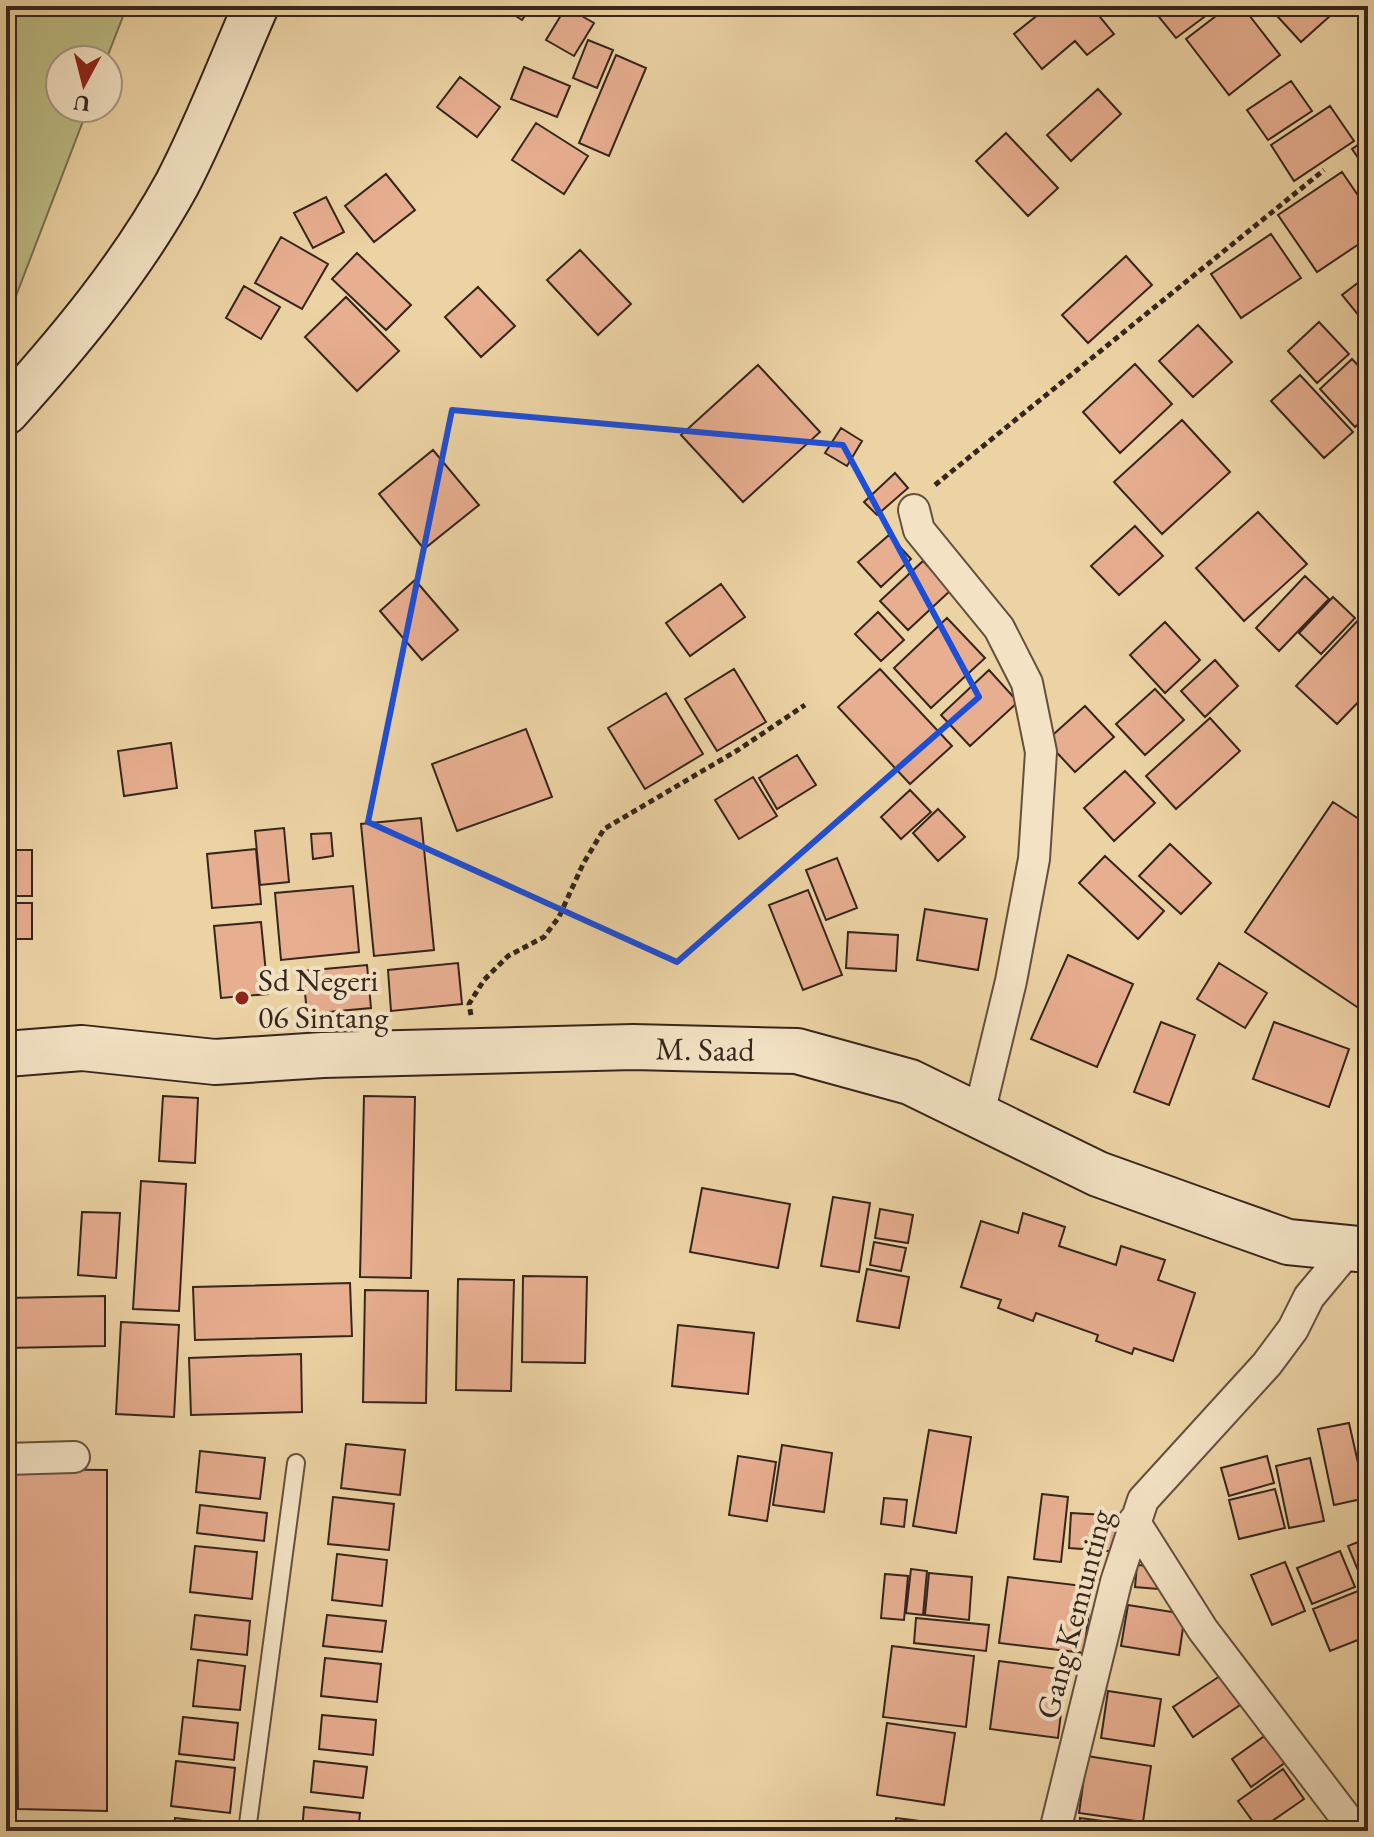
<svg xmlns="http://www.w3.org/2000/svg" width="1374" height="1837" viewBox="0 0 1374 1837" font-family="'EB Garamond',serif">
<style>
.green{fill:#bcbb83;stroke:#797050;stroke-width:2}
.building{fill:#e7ae90;stroke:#36251c;stroke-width:2}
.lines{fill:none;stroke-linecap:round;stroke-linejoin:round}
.lane-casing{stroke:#64503e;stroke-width:20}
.street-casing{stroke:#64503e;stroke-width:34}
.secondary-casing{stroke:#36251c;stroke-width:48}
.path{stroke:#36251c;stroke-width:5;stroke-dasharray:6 4;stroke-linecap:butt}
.lane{stroke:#f3e2c4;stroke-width:16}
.street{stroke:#f3e2c4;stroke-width:30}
.secondary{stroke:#f3e2c4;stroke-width:44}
.marked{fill:none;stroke:#1d4ed8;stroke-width:6;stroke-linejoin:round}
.poi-dot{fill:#8f2418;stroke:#f3e2c4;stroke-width:3}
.labels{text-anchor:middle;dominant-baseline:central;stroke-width:8;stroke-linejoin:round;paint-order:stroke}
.poi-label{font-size:32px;fill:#36251c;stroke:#f3e2c4;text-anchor:start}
.street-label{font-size:32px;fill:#36251c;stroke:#f3e2c4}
</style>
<rect width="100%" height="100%" fill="#ecd3a4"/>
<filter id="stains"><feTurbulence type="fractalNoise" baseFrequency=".0025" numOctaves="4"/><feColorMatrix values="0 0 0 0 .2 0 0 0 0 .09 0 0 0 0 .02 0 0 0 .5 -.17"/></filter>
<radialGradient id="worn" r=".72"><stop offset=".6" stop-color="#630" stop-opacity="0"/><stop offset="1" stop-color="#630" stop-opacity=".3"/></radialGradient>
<path class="green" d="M6,6H127L106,60H60V108H88L6,322Z"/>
<path class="building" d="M500,6H532L522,20Z
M1091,6L1114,34L1087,55L1075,41L1042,69L1014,34L1049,6Z
M1150,6H1219L1176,38Z
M1229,6H1242L1280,55L1229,95L1186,39Z
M1268,6H1341L1301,42Z
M566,7L594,23L574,56L546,40Z
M588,40L613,50L597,88L573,78Z
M616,55L646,68L609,156L579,143Z
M524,67L570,86L557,117L511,99Z
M460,77L500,107L477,137L437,107Z
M1291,81L1312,111L1268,140L1247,110Z
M1098,89L1121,114L1071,161L1047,135Z
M1330,106L1354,141L1294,181L1271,145Z
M536,123L588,156L564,194L512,160Z
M1006,133L1058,188L1028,216L976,161Z
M1368,138V172L1352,149Z
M1342,172L1368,210V238L1317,272L1278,215Z
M386,174L415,210L374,242L345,206Z
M326,197L344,232L313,248L294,213Z
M1271,234L1301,278L1241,318L1211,274Z
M281,237L328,264L302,309L255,283Z
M580,250L631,304L598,335L547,280Z
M357,253L411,305L386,330L332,279Z
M1126,256L1152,285L1088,343L1062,315Z
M1368,275V327L1342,295Z
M244,286L280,307L261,339L226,318Z
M478,287L515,326L481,357L445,317Z
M346,297L399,351L357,391L305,337Z
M1319,322L1349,354L1317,383L1288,351Z
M1198,325L1232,362L1193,397L1159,361Z
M1352,359L1368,376V415L1355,427L1320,389Z
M1135,364L1172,404L1120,453L1083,412Z
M758,365L820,432L743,502L681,435Z
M1300,375L1353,432L1324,458L1271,401Z
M1182,420L1230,472L1162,534L1114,482Z
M841,428L862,441L847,466L825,453Z
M433,450L479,505L424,549L379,494Z
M895,473L908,488L877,515L864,502Z
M1258,512L1307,564L1244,621L1196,568Z
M1135,526L1163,556L1119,595L1091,566Z
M889,535L911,559L881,587L858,562Z
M923,561L951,590L908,630L880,601Z
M1305,576L1329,599L1279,651L1256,628Z
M415,580L458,630L422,660L380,611Z
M721,584L745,617L690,656L666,623Z
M1333,597L1355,618L1321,654L1299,633Z
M878,612L904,640L881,661L855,634Z
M1364,614L1368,618V692L1337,724L1296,686Z
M947,618L985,658L931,708L894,668Z
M1165,622L1200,660L1165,693L1130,655Z
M1215,660L1238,686L1205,717L1181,691Z
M734,669L766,722L717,751L685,699Z
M880,669L952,746L910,784L838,707Z
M989,670L1018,702L970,746L941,715Z
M1155,689L1184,720L1145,755L1116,724Z
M666,693L703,754L645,789L608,728Z
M1085,706L1114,737L1075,772L1046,741Z
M1210,718L1240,751L1176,809L1146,776Z
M526,729L552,797L457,831L432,764Z
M171,743L177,788L124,796L118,751Z
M797,755L816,785L777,809L759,778Z
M1125,771L1155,803L1114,841L1084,808Z
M753,777L777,816L739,839L715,800Z
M910,790L931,812L901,839L881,817Z
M1333,802L1368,825V998L1360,1009L1245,932Z
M938,809L965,837L938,861L913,833Z
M421,818L434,950L374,956L361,824Z
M284,828L289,882L260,885L255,831Z
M331,833L333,856L313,859L311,834Z
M1170,844L1211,883L1181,914L1139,876Z
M256,849L261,904L212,908L207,854Z
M6,850H32V896H6Z
M1105,856L1164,911L1138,939L1079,883Z
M837,858L857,908L826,920L806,870Z
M353,886L359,952L281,960L275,893Z
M808,890L842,975L803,990L769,905Z
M6,903H32V939H6Z
M925,909L987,919L978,970L917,960Z
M261,922L268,994L221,998L214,926Z
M848,932L898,935L896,971L846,968Z
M1068,955L1133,984L1097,1067L1031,1039Z
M458,963L462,1004L391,1011L388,970Z
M1219,963L1267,993L1245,1028L1197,999Z
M367,965L371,1008L307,1014L303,971Z
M1161,1022L1195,1035L1169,1105L1134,1092Z
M1274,1022L1349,1049L1329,1107L1253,1079Z
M163,1096L198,1098L195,1163L159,1161Z
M364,1096L415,1097L411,1278L360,1277Z
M141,1181L186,1184L179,1311L133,1309Z
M702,1188L790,1204L778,1268L690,1252Z
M833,1197L870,1203L859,1272L821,1266Z
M880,1209L913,1215L908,1243L875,1238Z
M82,1212L120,1213L116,1278L78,1275Z
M1023,1213L1065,1227L1059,1246L1116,1265L1121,1246L1165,1260L1158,1280L1195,1293L1173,1361L1134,1348L1132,1354L1096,1341L1098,1335L1036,1313L1033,1321L998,1308L1001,1300L961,1287L981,1221L1018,1233Z
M874,1242L906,1248L901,1271L870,1265Z
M867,1269L909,1277L899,1328L857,1321Z
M523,1276L587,1277L585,1363L522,1362Z
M458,1279L514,1280L511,1391L456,1390Z
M350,1283L352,1336L195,1340L193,1287Z
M365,1290L428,1291L426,1403L363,1402Z
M105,1296V1346L6,1348V1298Z
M121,1322L179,1325L174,1417L116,1414Z
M678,1325L754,1333L748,1394L672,1386Z
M301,1354L302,1412L191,1415L189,1358Z
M1349,1423L1366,1498L1334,1505L1318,1429Z
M929,1430L971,1437L956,1533L913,1526Z
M1368,1440V1492L1359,1442Z
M346,1444L405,1450L400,1495L341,1488Z
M782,1445L832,1453L824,1512L773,1505Z
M200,1451L265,1458L260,1499L196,1492Z
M738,1456L776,1462L767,1521L729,1515Z
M1267,1456L1274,1483L1229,1496L1221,1468Z
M1310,1458L1324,1521L1289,1528L1276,1466Z
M15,1469L107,1470V1811L18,1809Z
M1275,1489L1285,1528L1239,1539L1229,1500Z
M1042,1494L1068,1497L1061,1562L1034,1559Z
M333,1497L394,1504L389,1550L328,1544Z
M884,1498L907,1500L904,1527L881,1524Z
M200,1505L267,1513L264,1541L197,1533Z
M1071,1513L1123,1516L1121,1552L1069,1548Z
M1368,1538V1584L1364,1585L1348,1546Z
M195,1546L257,1552L252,1599L190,1592Z
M1340,1551L1355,1587L1312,1604L1297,1568Z
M337,1554L387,1560L382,1606L332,1600Z
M1285,1562L1305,1611L1272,1625L1251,1575Z
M1137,1565L1160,1567L1158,1589L1135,1587Z
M911,1569L927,1571L923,1615L906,1613Z
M929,1573L972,1577L969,1620L925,1615Z
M885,1574L908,1576L904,1620L881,1618Z
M1008,1577L1092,1587L1084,1653L999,1643Z
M1368,1587V1636L1330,1651L1313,1609Z
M1128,1605L1185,1614L1179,1655L1121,1646Z
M195,1615L250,1621L247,1655L191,1649Z
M327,1615L386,1621L382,1652L323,1646Z
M916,1618L989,1625L986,1651L914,1643Z
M892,1646L974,1656L966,1727L883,1717Z
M325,1658L381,1664L377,1702L321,1696Z
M198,1660L245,1666L240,1710L193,1706Z
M999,1661L1066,1670L1058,1738L990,1729Z
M1223,1674L1243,1703L1193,1737L1173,1707Z
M1108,1691L1161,1699L1154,1746L1101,1738Z
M322,1715L376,1720L373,1755L319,1749Z
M183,1717L238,1723L234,1760L179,1754Z
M887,1723L955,1733L944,1805L877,1795Z
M1368,1723V1742L1361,1726Z
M1266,1735L1286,1762L1251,1787L1232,1759Z
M1087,1756L1151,1766L1143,1822L1079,1813Z
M176,1761L235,1768L230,1813L171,1806Z
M314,1761L367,1767L363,1798L311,1792Z
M1283,1769L1304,1799L1259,1830L1238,1801Z
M304,1807L360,1813L358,1831H302Z
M175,1818L229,1824V1831H173Z
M896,1818L959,1826V1831H894Z
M1080,1818L1142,1826L1141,1831H1079Z"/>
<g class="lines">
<defs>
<path id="lane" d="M247,1831L296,1463"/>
<path id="street" d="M914,510L919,530L999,628L1027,683L1041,752L1034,859L1011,981L978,1118
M6,1459L74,1457
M1134,1521L1203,1630L1356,1831
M1055,1831L1116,1582L1143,1500L1267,1364L1293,1329L1309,1297L1349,1249"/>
<path id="secondary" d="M6,412C70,341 131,268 177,184C207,127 230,65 256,6
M6,1054L82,1048L215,1062L323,1055L633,1047L797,1051L910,1082L1098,1174L1226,1220L1288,1242L1368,1250"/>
</defs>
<use href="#lane" class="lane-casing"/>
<use href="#street" class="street-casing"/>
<use href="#secondary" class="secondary-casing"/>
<path class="path" d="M935,485L1324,170
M471,1015L469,1004L484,980L508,956L544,937L559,917L583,864L604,829L738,750L805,705"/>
<use href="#lane" class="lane"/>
<use href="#street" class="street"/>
<use href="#secondary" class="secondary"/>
</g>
<path class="marked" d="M452,410L843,445L979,697L677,962L368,822Z"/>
<circle class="poi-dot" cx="242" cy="998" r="8"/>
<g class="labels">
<g class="poi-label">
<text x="258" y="980">Sd Negeri<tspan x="258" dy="37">06 Sintang</tspan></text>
</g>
<g class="street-label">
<text transform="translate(705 1049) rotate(1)">M. Saad</text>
<text transform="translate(1074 1614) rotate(-75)">Gang Kemunting</text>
</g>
</g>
<rect width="1374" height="1837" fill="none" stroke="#ecd3a4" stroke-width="32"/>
<rect x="8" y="8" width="1358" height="1821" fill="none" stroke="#36251c" stroke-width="4"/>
<rect x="16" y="16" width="1342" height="1805" fill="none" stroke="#36251c" stroke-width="2"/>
<g transform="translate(84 84) rotate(187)"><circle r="38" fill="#f3e2c4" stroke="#a79681" stroke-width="2"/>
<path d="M0-6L14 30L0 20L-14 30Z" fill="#8f2418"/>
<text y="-12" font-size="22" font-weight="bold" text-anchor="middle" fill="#36251c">U</text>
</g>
<rect width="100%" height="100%" filter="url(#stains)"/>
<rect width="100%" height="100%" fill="url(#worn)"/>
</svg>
